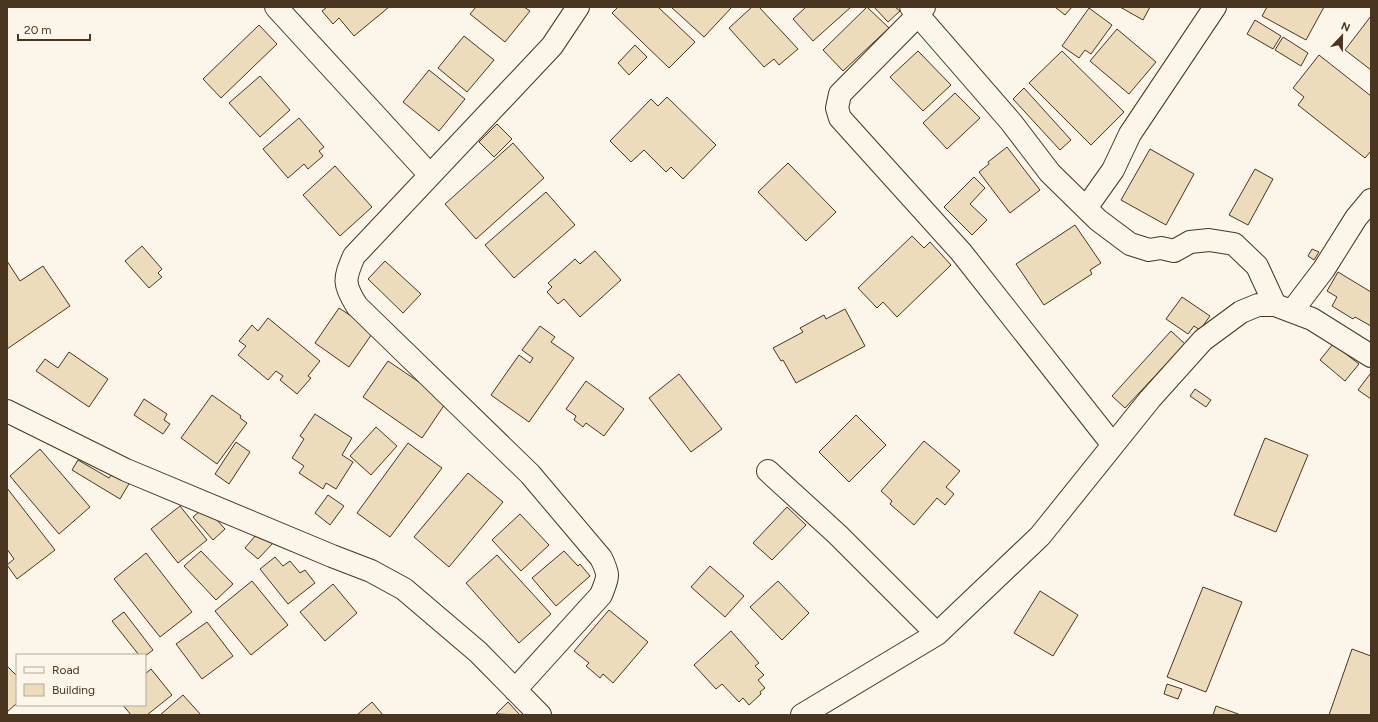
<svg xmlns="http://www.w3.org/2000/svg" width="1378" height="722" viewBox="0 0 1378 722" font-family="Figtree,sans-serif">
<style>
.building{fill:#ecdcbc;stroke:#4a3520}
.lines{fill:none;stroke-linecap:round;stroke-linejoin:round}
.street-casing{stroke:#4a3520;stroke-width:24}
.street{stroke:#fbf6e9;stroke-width:22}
</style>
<rect width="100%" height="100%" fill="#fbf6e9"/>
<path class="building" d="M327,7H389L354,36L339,18L333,24L322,11Z
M476,7H524L530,11L505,42L470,14Z
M618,7H658L695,42L669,68L612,13Z
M671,7H732L704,37Z
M752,7H759L798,49L779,65L774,59L764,67L729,28Z
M806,7H851L813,41L793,19Z
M867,7L889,28L843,71L823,50Z
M874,7H895L900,11L888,22Z
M1055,7H1072L1065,15Z
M1120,7H1150L1143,20Z
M1267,7H1324L1306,40L1262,16Z
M1089,8L1112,25L1091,54L1085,50L1079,58L1062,46Z
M1371,16V70L1345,50Z
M1255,20L1281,36L1273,49L1247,34Z
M259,25L277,44L221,98L203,79Z
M1117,29L1156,62L1129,94L1090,61Z
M464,36L494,60L467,92L438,68Z
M1283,37L1308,53L1301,66L1275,50Z
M635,45L647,57L629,75L618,63Z
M918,51L951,85L923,111L890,77Z
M1062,51L1124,112L1091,145L1029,83Z
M1319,55L1371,96V151L1365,158L1298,105L1304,97L1293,88Z
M429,70L465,99L439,131L403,102Z
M260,76L290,110L260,137L229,103Z
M1024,88L1071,140L1060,150L1013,99Z
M955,93L980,118L947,149L923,123Z
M667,97L716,145L683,179L671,167L666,172L644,150L631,162L610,141L651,99L658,106Z
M299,118L324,147L319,151L323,156L308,169L304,164L288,178L263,149Z
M497,124L512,139L494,157L479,142Z
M513,143L544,178L476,239L445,204Z
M1007,147L1040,190L1010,213L979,172L989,164L988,162Z
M1150,149L1194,174L1166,225L1121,200Z
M788,163L836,212L806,241L758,192Z
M335,166L372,207L340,236L303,195Z
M1255,169L1273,179L1248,225L1229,215Z
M974,177L985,188L970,204L987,220L972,235L944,207Z
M546,192L575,225L514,278L485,245Z
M1075,225L1101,263L1090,270L1092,274L1044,305L1016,264Z
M912,236L924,248L930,242L951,265L897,317L883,302L877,308L858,288Z
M142,246L162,269L158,273L162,277L149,288L125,261Z
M1312,249L1319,252L1314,260L1308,256Z
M595,251L621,280L580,317L564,299L558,304L547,292L552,287L548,283L575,259L580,264Z
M7,261L20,281L43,266L70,306L7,349Z
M385,261L421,294L403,313L368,279Z
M1338,272L1371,292V326L1355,317L1353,319L1332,306L1337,297L1327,291Z
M1182,297L1210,316L1200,330L1194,326L1188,334L1166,319Z
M339,308L374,331L349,367L315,343Z
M845,309L865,346L796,383L783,360L781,361L773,348L803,332L800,328L824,315L826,319Z
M268,318L320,361L308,376L311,378L297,394L280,380L283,376L276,371L268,380L238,355L246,346L239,341L252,325L258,331Z
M540,326L555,337L551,342L574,358L529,422L491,395L519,355L530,363L533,358L522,350Z
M1171,331L1185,344L1125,408L1112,396Z
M1333,344L1359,364L1345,381L1320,360Z
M69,352L108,379L89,407L36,371L45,359L58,368Z
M388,361L447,401L422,438L363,397Z
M679,374L722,429L691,452L649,398Z
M1370,374L1371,375V399L1358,390Z
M586,381L624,409L604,436L586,423L583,427L574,420L576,416L566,409Z
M1195,389L1211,400L1206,407L1190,396Z
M212,395L241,416L240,418L247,423L217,464L181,438Z
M144,399L167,414L164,420L170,424L163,434L134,415Z
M315,414L352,438L342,455L353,462L336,489L326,483L323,489L299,473L304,466L292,458L304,439L300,436Z
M856,415L886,445L849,482L819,452Z
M376,427L397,446L371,475L350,456Z
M1265,438L1308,455L1276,532L1234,515Z
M924,441L960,471L946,487L954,494L945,505L937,498L914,525L890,504L892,501L881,491Z
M236,442L250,452L229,484L215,474Z
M408,443L442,468L390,537L357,513Z
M40,449L90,507L59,534L10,476Z
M78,460L109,478L113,472L130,482L120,499L72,470Z
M468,473L503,502L449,567L414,537Z
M7,488L55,550L17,579L7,565L14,559L7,549Z
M328,495L344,506L330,525L315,513Z
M180,506L207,540L178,563L151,529Z
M205,507L225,529L213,540L193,517Z
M787,507L806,525L772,560L753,543Z
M520,514L549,545L521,571L492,540Z
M260,530L274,542L258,559L245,548Z
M201,551L233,584L216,600L184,566Z
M564,551L578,566L580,564L590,576L556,606L532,578Z
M146,553L192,612L160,637L114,579Z
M497,555L551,614L519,643L466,583Z
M275,557L283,566L290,561L300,573L305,570L315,583L288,604L260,569Z
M710,566L744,596L725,617L691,587Z
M252,581L288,625L251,655L215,611Z
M778,581L809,613L782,640L750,607Z
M333,584L357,613L325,641L300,612Z
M1203,587L1242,602L1206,692L1167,677Z
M1040,591L1078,615L1053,656L1014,633Z
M609,610L648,642L613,683L603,674L600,678L586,666L589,663L574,651Z
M124,612L153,650L145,656L139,655L112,621Z
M207,622L233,656L202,679L176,644Z
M731,631L759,663L755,666L764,675L758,680L765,688L760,692L761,694L749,705L743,698L739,702L722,684L716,689L694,665Z
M1352,649L1371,656V715H1329Z
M7,666L17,676V703L7,712Z
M151,669L172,695L147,715H131L123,705H145V674Z
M1167,684L1182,689L1178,699L1164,694Z
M183,695L201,715H160Z
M372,702L383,715H357Z
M508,702L520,715L496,714Z
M1216,706L1241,715H1213Z"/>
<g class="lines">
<defs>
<path id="street" d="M276,7L430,175
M911,7L1011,122L1050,173L1098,220L1130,244L1149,250L1161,248L1174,251L1190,242L1209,240L1234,244L1257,266L1275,305
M924,7L918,15L840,94L837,108L840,118L961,252L1113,445
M1086,208L1113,170L1130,134L1215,7
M1292,311L1324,269L1356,218L1371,200
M7,411L126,470L332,556L371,571L404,589L478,652L540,715
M768,471L838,535L937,634
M515,690L601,595C608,577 610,576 601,558L530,474L357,306C343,284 344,279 354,256L552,46L578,7
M802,715L937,634L1040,536L1150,399L1203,340L1241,312L1258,305H1275L1312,319L1371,356"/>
</defs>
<use href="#street" class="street-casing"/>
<use href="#street" class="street"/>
</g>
<rect width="1378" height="722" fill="none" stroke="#4a3520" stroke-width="16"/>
<rect x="16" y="654" width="130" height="52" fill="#fbf6e9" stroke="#b4a999"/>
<rect x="24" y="667" width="20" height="6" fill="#fbf6e9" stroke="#b4a999"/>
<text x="52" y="674" font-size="12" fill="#4a3520">Road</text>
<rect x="24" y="684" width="20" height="12" fill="#ecdcbc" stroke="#b4a999"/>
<text x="52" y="694" font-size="12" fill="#4a3520">Building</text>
<g transform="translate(1342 36) rotate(22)" stroke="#fbf6e9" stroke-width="3" paint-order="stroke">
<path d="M0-3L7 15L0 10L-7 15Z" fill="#4a3520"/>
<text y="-6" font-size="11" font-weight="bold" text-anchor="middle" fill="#4a3520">N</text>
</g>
<path d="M18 34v6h72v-6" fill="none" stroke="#4a3520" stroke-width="2"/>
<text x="24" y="34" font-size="12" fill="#4a3520" stroke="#fbf6e9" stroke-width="3" paint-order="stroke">20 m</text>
</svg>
